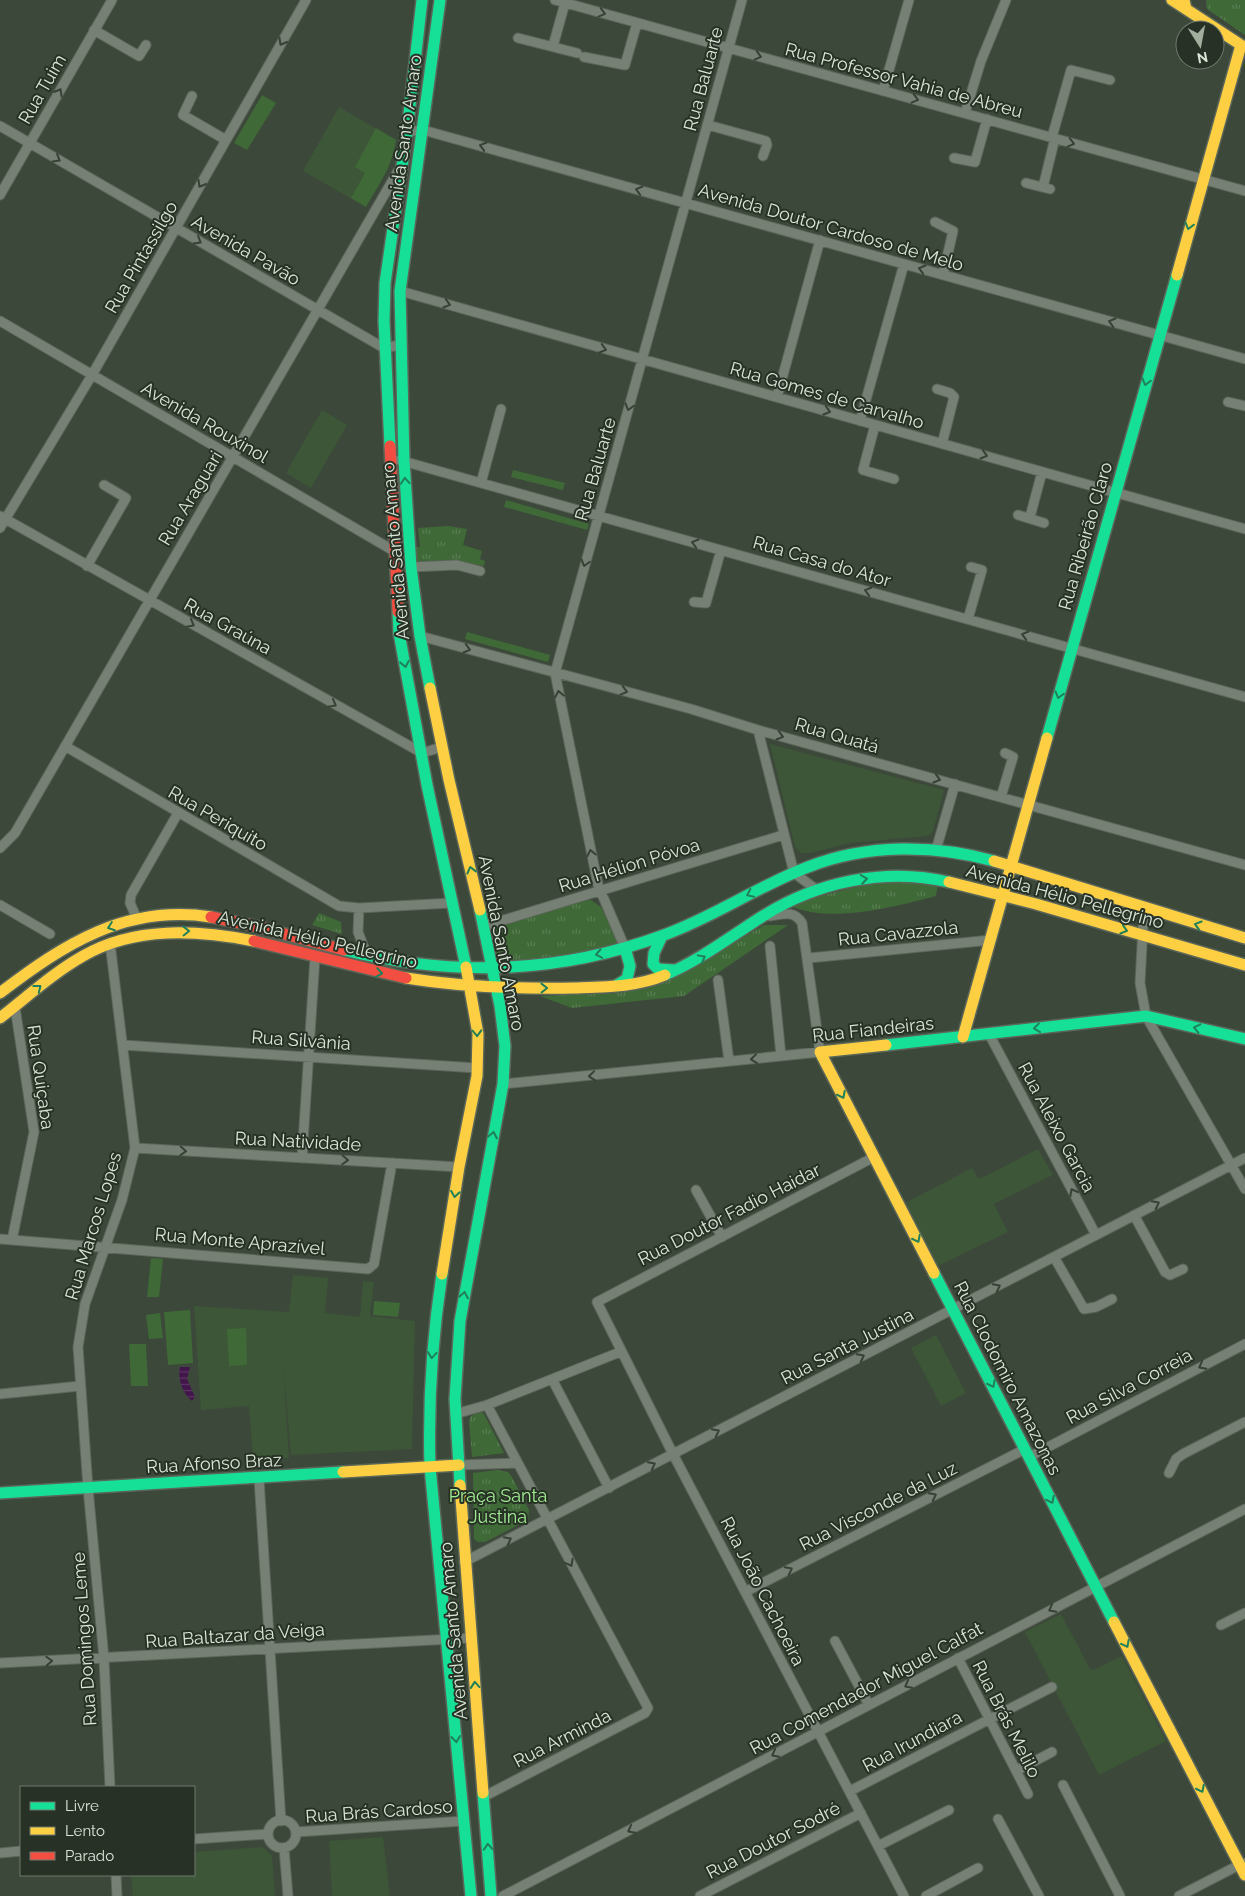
<svg xmlns="http://www.w3.org/2000/svg" width="1245" height="1896" viewBox="0 0 1245 1896" font-family="Raleway,sans-serif">
<style>
.built{fill:#3d5638}
.grass{fill:url(#grass-tufts)}
.garden{fill:#3f6937}
.water{fill:url(#water-rules)}
.lines{fill:none;stroke-linecap:round;stroke-linejoin:round}
.street-casing{stroke:#5b6659;stroke-width:11}
.fast-casing{stroke:#5b6659;stroke-width:14}
.slow-casing{stroke:#5b6659;stroke-width:14}
.jam-casing{stroke:#5b6659;stroke-width:14}
.street{stroke:#778075;stroke-width:9}
.fast{stroke:#16e098;stroke-width:11}
.slow{stroke:#ffcf43;stroke-width:11}
.jam{stroke:#f24e42;stroke-width:11}
.oneway{stroke:#374135}
.oneway2{stroke:#1f8059}
.labels{text-anchor:middle;dominant-baseline:central;stroke-width:4;stroke-linejoin:round;paint-order:stroke}
.street-label{font-size:18px;fill:#d9e6d6;stroke:#273125}
.park-label{font-size:18px;fill:#a1ed93;stroke:#273125}
</style>
<defs>
<pattern id="grass-tufts" width="24" height="20" patternUnits="userSpaceOnUse" patternTransform="scale(1.25)"><rect width="24" height="20" fill="#3f6937"/><path d="M3 7l-1-3M5 7V3M7 7l1-3M15 17l-1-3M17 17v-4M19 17l1-3" fill="none" stroke="#5a7e53"/></pattern>
<pattern id="water-rules" width="6" height="5" patternUnits="userSpaceOnUse" patternTransform="scale(1.25)"><rect width="6" height="5" fill="#42154b"/><path d="M0 2.5h6" fill="none" stroke="#5d3764"/></pattern>
</defs>
<rect width="100%" height="100%" fill="#3c483a"/>
<path class="built" d="M339,107L396,140L388,169L366,207L303,171Z
M322,410L347,425L311,488L286,473Z
M770,744L944,790L933,832L927,836L850,843L811,853H801L795,847Z
M1038,1149L1053,1175L994,1204L1008,1232L938,1266L905,1203L972,1168L979,1179Z
M293,1275L328,1278L325,1313L360,1317L363,1281L374,1282L370,1316L415,1321L412,1449L291,1455L283,1363L289,1458L253,1460L249,1406L201,1410L194,1306L289,1312Z
M936,1335L966,1393L941,1406L911,1348Z
M1061,1614L1090,1669L1093,1670L1122,1656L1166,1741L1099,1775L1025,1632Z
M383,1837L390,1896H332L329,1841Z
M263,1847L272,1856L275,1896H133L131,1875H194V1852Z"/>
<path class="grass" d="M1206,0H1245V35L1207,9Z
M448,526L467,529L463,545L482,551L480,559L485,561L484,566L455,561L416,564L415,547H420L418,528Z
M876,882L938,883L936,896C894,907 833,923 793,907L808,899Z
M585,900H591L601,907L619,944C587,954 531,965 498,962L493,935L490,931L496,922H512Z
M319,913L341,922L342,934L312,925Z
M764,925H788L684,996L572,1008L540,996L619,993L668,981Z
M481,1411L484,1414L504,1453L472,1457L469,1421L471,1416Z
M497,1470L508,1472L512,1477L529,1510L528,1520L485,1542H478L474,1539L473,1473Z"/>
<path class="garden" d="M262,95L276,103L247,150L234,143Z
M376,128L396,140C393,165 378,186 366,207L351,198L365,173L355,167Z
M513,470L565,483L563,490L511,477Z
M506,500L589,524L587,530L504,507Z
M467,632L550,655L548,662L465,639Z
M151,1258L163,1259L159,1297H147Z
M374,1301L400,1303L398,1317L373,1315Z
M190,1310L193,1363L168,1365L164,1312Z
M160,1313L163,1338L149,1339L146,1315Z
M246,1328L247,1365L229,1366L227,1329Z
M129,1344H146L148,1386H131Z"/>
<path class="water" d="M180,1367H190L187,1379L195,1397L192,1401C183,1394 177,1379 180,1367Z"/>
<g class="lines">
<defs>
<path id="street" d="M555,0L1245,191
M94,30L139,56L146,45
M518,38L577,53
M553,46L565,3
M584,57L625,65L637,23
M883,91L909,0
M192,96L183,115L226,140
M965,113L981,61L1006,0
M708,125L766,141L767,145L763,156
M0,126L384,348L400,345
M407,132L423,130L1245,359
M1052,137L1071,70L1110,80
M954,158L975,162L987,119
M1026,183L1050,189
M1043,187L1055,138
M0,195L112,0
M935,222L953,231L943,275
M400,291L1245,529
M0,321L394,551
M937,389L950,393L954,397L942,444
M777,397L820,240
M1228,402L1245,406
M860,421L904,264
M875,425L863,470L894,479
M399,460L1245,697
M481,483L501,409
M1018,515L1044,523
M0,516L422,753L442,747
M1030,517L1042,472
M0,528L92,375L306,0
M87,566L126,498L104,485
M411,567L457,565L480,571
M694,602L706,603L721,550
M968,619L982,570L971,567
M420,636L691,709L758,730L1245,865
M758,730L794,873L817,890
M65,746L339,906L359,908L451,903
M1001,797L1013,757L1005,753
M0,848L15,833L398,171
M936,850L955,784
M0,905L50,934
M359,908L358,932L367,955
M1144,909L1140,983L1146,1016L1245,1189
M137,919L130,903L131,895L178,813
M484,926L783,835
M770,946L781,1056
M625,948L598,885L555,673L742,0
M809,958L991,940
M718,980L729,1061
M989,1034L1096,1235
M123,1045L477,1068
M503,1084L820,1052L802,923C794,910 784,914 770,916
M135,1148L459,1167
M874,1157L597,1302L673,1454L904,1896
M302,1158L315,957
M696,1190L722,1237
M1134,1215L1165,1272L1170,1275L1183,1269
M0,1239L368,1269L374,1264L392,1163
M12,1240L34,1132L15,1007
M1054,1257L1084,1309L1096,1307L1112,1299
M552,1379L609,1488
M0,1394L80,1386
M455,1414L487,1405L620,1352
M1029,1457L1245,1344
M459,1465L516,1463
M1169,1473L1176,1459L1183,1454L1245,1422
M259,1479L281,1821
M464,1562L1245,1158
M745,1592L1025,1449
M1221,1625L1245,1613
M835,1641L869,1705
M958,1658L1028,1794
M0,1663L471,1638
M1016,1771L1052,1752
M1063,1785L1120,1896
M110,1787L104,1659L88,1488L78,1347L85,1304L122,1200L135,1148L110,943
M850,1791L1052,1687
M485,1796L645,1713L648,1708L487,1405
M998,1819L1039,1896
M268 1834a14 14 0 1 1 28 0a14 14 0 1 1-28 0Z
M296,1832L464,1821
M194,1839L268,1834
M878,1846L949,1810
M284,1848L288,1896
M0,1853L21,1851
M116,1875L117,1896
M503,1896L1245,1509
M700,1896L861,1813
M926,1896L978,1868
M1179,1896L1243,1863"/>
<path id="fast" d="M390,446L384,321L385,283L407,132L422,0
M398,612L399,633L427,785L466,967
M430,688L420,636L411,567L404,461L400,291L440,0
M1047,738L1177,275
M662,936L654,953L653,964L658,969L674,970
M344,950C452,977 559,974 664,935C714,917 758,886 808,867C866,844 934,844 994,861
M665,975C700,960 730,937 763,916C817,882 885,867 949,882
M617,985L627,979L630,966L625,948
M886,1045L1146,1016L1245,1039
M934,1273L1114,1622
M442,1274C432,1339 428,1401 430,1467L471,1896
M460,1485L455,1399L460,1321L503,1084L505,1046L500,1006L480,910
M0,1493L343,1472
M483,1793L491,1896"/>
<path id="slow" d="M1172,0L1241,45L1177,275
M1184,0L1186,9
M430,688L449,780L480,910
M994,861L1245,938
M949,882L1036,904L1245,965
M406,978C462,987 518,989 574,988C605,987 637,987 665,975
M0,993C64,944 126,904 211,917
M0,1018C27,997 53,973 83,956C135,926 197,930 254,941
M963,1037L1047,738
M886,1045L820,1052L934,1273
M442,1274L459,1167L477,1076L478,1034L466,967
M343,1472L459,1465
M460,1485L483,1793
M1114,1622L1245,1875"/>
<path id="jam" d="M390,446L398,612
M211,917L255,926L344,950
M254,941L406,978"/>
</defs>
<use href="#street" class="street-casing"/>
<use href="#fast" class="fast-casing"/>
<use href="#slow" class="slow-casing"/>
<use href="#jam" class="jam-casing"/>
<use href="#street" class="street"/>
<use href="#fast" class="fast"/>
<use href="#slow" class="slow"/>
<use href="#jam" class="jam"/>
</g>
<defs><path id="oneway-chevron" d="M-2-3.5L2.5 0L-2 3.5" fill="none" stroke-width="1.6" stroke-linecap="round" stroke-linejoin="round" transform="scale(1.25)"/></defs>
<g class="oneway">
<use href="#oneway-chevron" transform="translate(602 13) rotate(15)"/>
<use href="#oneway-chevron" transform="translate(282 42) rotate(120)"/>
<use href="#oneway-chevron" transform="translate(758 56) rotate(15)"/>
<use href="#oneway-chevron" transform="translate(59 92) rotate(-60)"/>
<use href="#oneway-chevron" transform="translate(915 99) rotate(15)"/>
<use href="#oneway-chevron" transform="translate(1071 143) rotate(15)"/>
<use href="#oneway-chevron" transform="translate(483 146) rotate(-164)"/>
<use href="#oneway-chevron" transform="translate(57 159) rotate(30)"/>
<use href="#oneway-chevron" transform="translate(201 184) rotate(120)"/>
<use href="#oneway-chevron" transform="translate(639 190) rotate(-164)"/>
<use href="#oneway-chevron" transform="translate(198 241) rotate(30)"/>
<use href="#oneway-chevron" transform="translate(922 269) rotate(-164)"/>
<use href="#oneway-chevron" transform="translate(447 304) rotate(16)"/>
<use href="#oneway-chevron" transform="translate(1112 322) rotate(-164)"/>
<use href="#oneway-chevron" transform="translate(603 349) rotate(16)"/>
<use href="#oneway-chevron" transform="translate(629 407) rotate(106)"/>
<use href="#oneway-chevron" transform="translate(827 411) rotate(16)"/>
<use href="#oneway-chevron" transform="translate(984 455) rotate(16)"/>
<use href="#oneway-chevron" transform="translate(695 543) rotate(-164)"/>
<use href="#oneway-chevron" transform="translate(585 563) rotate(106)"/>
<use href="#oneway-chevron" transform="translate(868 591) rotate(-164)"/>
<use href="#oneway-chevron" transform="translate(191 624) rotate(29)"/>
<use href="#oneway-chevron" transform="translate(1025 635) rotate(-164)"/>
<use href="#oneway-chevron" transform="translate(467 649) rotate(16)"/>
<use href="#oneway-chevron" transform="translate(624 691) rotate(15)"/>
<use href="#oneway-chevron" transform="translate(559 694) rotate(-101)"/>
<use href="#oneway-chevron" transform="translate(333 704) rotate(29)"/>
<use href="#oneway-chevron" transform="translate(780 736) rotate(16)"/>
<use href="#oneway-chevron" transform="translate(937 779) rotate(16)"/>
<use href="#oneway-chevron" transform="translate(591 853) rotate(-102)"/>
<use href="#oneway-chevron" transform="translate(754 1059) rotate(174)"/>
<use href="#oneway-chevron" transform="translate(592 1076) rotate(174)"/>
<use href="#oneway-chevron" transform="translate(183 1151) rotate(3)"/>
<use href="#oneway-chevron" transform="translate(345 1160) rotate(3)"/>
<use href="#oneway-chevron" transform="translate(1073 1192) rotate(-118)"/>
<use href="#oneway-chevron" transform="translate(1156 1204) rotate(-27)"/>
<use href="#oneway-chevron" transform="translate(997 1287) rotate(-27)"/>
<use href="#oneway-chevron" transform="translate(861 1357) rotate(-27)"/>
<use href="#oneway-chevron" transform="translate(1202 1366) rotate(152)"/>
<use href="#oneway-chevron" transform="translate(716 1432) rotate(-27)"/>
<use href="#oneway-chevron" transform="translate(652 1465) rotate(-27)"/>
<use href="#oneway-chevron" transform="translate(933 1496) rotate(-27)"/>
<use href="#oneway-chevron" transform="translate(508 1540) rotate(-27)"/>
<use href="#oneway-chevron" transform="translate(570 1563) rotate(61)"/>
<use href="#oneway-chevron" transform="translate(789 1570) rotate(-27)"/>
<use href="#oneway-chevron" transform="translate(1052 1609) rotate(152)"/>
<use href="#oneway-chevron" transform="translate(49 1661) rotate(-2)"/>
<use href="#oneway-chevron" transform="translate(908 1685) rotate(152)"/>
<use href="#oneway-chevron" transform="translate(775 1754) rotate(152)"/>
<use href="#oneway-chevron" transform="translate(631 1830) rotate(152)"/>
</g>
<g class="oneway2">
<use href="#oneway-chevron" transform="translate(1189 226) rotate(105)"/>
<use href="#oneway-chevron" transform="translate(1146 382) rotate(106)"/>
<use href="#oneway-chevron" transform="translate(405 481) rotate(-94)"/>
<use href="#oneway-chevron" transform="translate(405 664) rotate(79)"/>
<use href="#oneway-chevron" transform="translate(1059 695) rotate(106)"/>
<use href="#oneway-chevron" transform="translate(471 870) rotate(-104)"/>
<use href="#oneway-chevron" transform="translate(864 879) rotate(-9)"/>
<use href="#oneway-chevron" transform="translate(750 894) rotate(154)"/>
<use href="#oneway-chevron" transform="translate(1198 925) rotate(-164)"/>
<use href="#oneway-chevron" transform="translate(111 927) rotate(160)"/>
<use href="#oneway-chevron" transform="translate(1124 930) rotate(17)"/>
<use href="#oneway-chevron" transform="translate(186 931) rotate(-1)"/>
<use href="#oneway-chevron" transform="translate(599 954) rotate(169)"/>
<use href="#oneway-chevron" transform="translate(702 958) rotate(-29)"/>
<use href="#oneway-chevron" transform="translate(379 973) rotate(10)"/>
<use href="#oneway-chevron" transform="translate(38 988) rotate(-38)"/>
<use href="#oneway-chevron" transform="translate(544 988) rotate(-1)"/>
<use href="#oneway-chevron" transform="translate(1037 1028) rotate(173)"/>
<use href="#oneway-chevron" transform="translate(1197 1028) rotate(-167)"/>
<use href="#oneway-chevron" transform="translate(477 1033) rotate(88)"/>
<use href="#oneway-chevron" transform="translate(842 1095) rotate(63)"/>
<use href="#oneway-chevron" transform="translate(493 1135) rotate(-79)"/>
<use href="#oneway-chevron" transform="translate(455 1194) rotate(99)"/>
<use href="#oneway-chevron" transform="translate(917 1239) rotate(63)"/>
<use href="#oneway-chevron" transform="translate(464 1295) rotate(-80)"/>
<use href="#oneway-chevron" transform="translate(432 1355) rotate(95)"/>
<use href="#oneway-chevron" transform="translate(992 1384) rotate(63)"/>
<use href="#oneway-chevron" transform="translate(1051 1500) rotate(63)"/>
<use href="#oneway-chevron" transform="translate(1126 1644) rotate(62)"/>
<use href="#oneway-chevron" transform="translate(475 1685) rotate(-95)"/>
<use href="#oneway-chevron" transform="translate(456 1739) rotate(84)"/>
<use href="#oneway-chevron" transform="translate(1201 1789) rotate(63)"/>
<use href="#oneway-chevron" transform="translate(488 1847) rotate(-94)"/>
</g>
<g class="labels">
<g class="street-label">
<text transform="translate(703 79) rotate(-75)">Rua Baluarte</text>
<text transform="translate(904 80) rotate(15)">Rua Professor Vahia de Abreu</text>
<text transform="translate(42 89) rotate(-60)">Rua Tuim</text>
<text transform="translate(403 143) rotate(-82)">Avenida Santo Amaro</text>
<text transform="translate(831 227) rotate(16)">Avenida Doutor Cardoso de Melo</text>
<text transform="translate(246 250) rotate(30)">Avenida Pavão</text>
<text transform="translate(141 257) rotate(-60)">Rua Pintassilgo</text>
<text transform="translate(827 395) rotate(16)">Rua Gomes de Carvalho</text>
<text transform="translate(205 422) rotate(30)">Avenida Rouxinol</text>
<text transform="translate(595 469) rotate(-74)">Rua Baluarte</text>
<text transform="translate(190 498) rotate(-59)">Rua Araguari</text>
<text transform="translate(1085 536) rotate(-74)">Rua Ribeirão Claro</text>
<text transform="translate(395 551) rotate(-95)">Avenida Santo Amaro</text>
<text transform="translate(822 561) rotate(16)">Rua Casa do Ator</text>
<text transform="translate(228 626) rotate(29)">Rua Graúna</text>
<text transform="translate(837 735) rotate(16)">Rua Quatá</text>
<text transform="translate(218 818) rotate(30)">Rua Periquito</text>
<text transform="translate(629 865) rotate(-17)">Rua Hélion Póvoa</text>
<text transform="translate(1065 896) rotate(15)">Avenida Hélio Pellegrino</text>
<text transform="translate(898 933) rotate(-6)">Rua Cavazzola</text>
<text transform="translate(318 939) rotate(13)">Avenida Hélio Pellegrino</text>
<text transform="translate(502 943) rotate(79)">Avenida Santo Amaro</text>
<text transform="translate(873 1029) rotate(-6)">Rua Fiandeiras</text>
<text transform="translate(301 1040) rotate(4)">Rua Silvânia</text>
<text transform="translate(41 1077) rotate(82)">Rua Quiçaba</text>
<text transform="translate(1057 1127) rotate(62)">Rua Aleixo Garcia</text>
<text transform="translate(298 1141) rotate(3)">Rua Natividade</text>
<text transform="translate(729 1214) rotate(-27)">Rua Doutor Fadio Haidar</text>
<text transform="translate(93 1226) rotate(-73)">Rua Marcos Lopes</text>
<text transform="translate(240 1241) rotate(5)">Rua Monte Aprazível</text>
<text transform="translate(847 1346) rotate(-27)">Rua Santa Justina</text>
<text transform="translate(1008 1378) rotate(63)">Rua Clodomiro Amazonas</text>
<text transform="translate(1129 1386) rotate(-28)">Rua Silva Correia</text>
<text transform="translate(214 1463) rotate(-3)">Rua Afonso Braz</text>
<text transform="translate(878 1506) rotate(-27)">Rua Visconde da Luz</text>
<text transform="translate(763 1591) rotate(63)">Rua João Cachoeira</text>
<text transform="translate(453 1631) rotate(-95)">Avenida Santo Amaro</text>
<text transform="translate(235 1635) rotate(-4)">Rua Baltazar da Veiga</text>
<text transform="translate(84 1639) rotate(-94)">Rua Domingos Leme</text>
<text transform="translate(866 1688) rotate(-28)">Rua Comendador Miguel Calfat</text>
<text transform="translate(1007 1719) rotate(63)">Rua Brás Melilo</text>
<text transform="translate(562 1738) rotate(-27)">Rua Arminda</text>
<text transform="translate(912 1741) rotate(-28)">Rua Irundiara</text>
<text transform="translate(379 1811) rotate(-4)">Rua Brás Cardoso</text>
<text transform="translate(773 1840) rotate(-27)">Rua Doutor Sodré</text>
</g>
<g class="park-label">
<text x="498" y="1495">Praça Santa<tspan x="498" dy="21">Justina</tspan></text>
</g>
</g>
<rect x="20" y="1786" width="175" height="90" fill="#273125" stroke="#6e796c"/>
<rect x="30" y="1802" width="25" height="8" fill="#16e098" stroke="#6e796c"/>
<text x="65" y="1811" font-size="15" fill="#d9e6d6">Livre</text>
<rect x="30" y="1827" width="25" height="8" fill="#ffcf43" stroke="#6e796c"/>
<text x="65" y="1836" font-size="15" fill="#d9e6d6">Lento</text>
<rect x="30" y="1852" width="25" height="8" fill="#f24e42" stroke="#6e796c"/>
<text x="65" y="1861" font-size="15" fill="#d9e6d6">Parado</text>
<g transform="translate(1200 45) rotate(169)"><circle r="24" fill="#273125" stroke="#6e796c"/>
<path d="M0-4L9 19L0 12L-9 19Z" fill="#a2af9f"/>
<text y="-8" font-size="14" font-weight="bold" text-anchor="middle" fill="#d9e6d6">N</text>
</g>
</svg>
